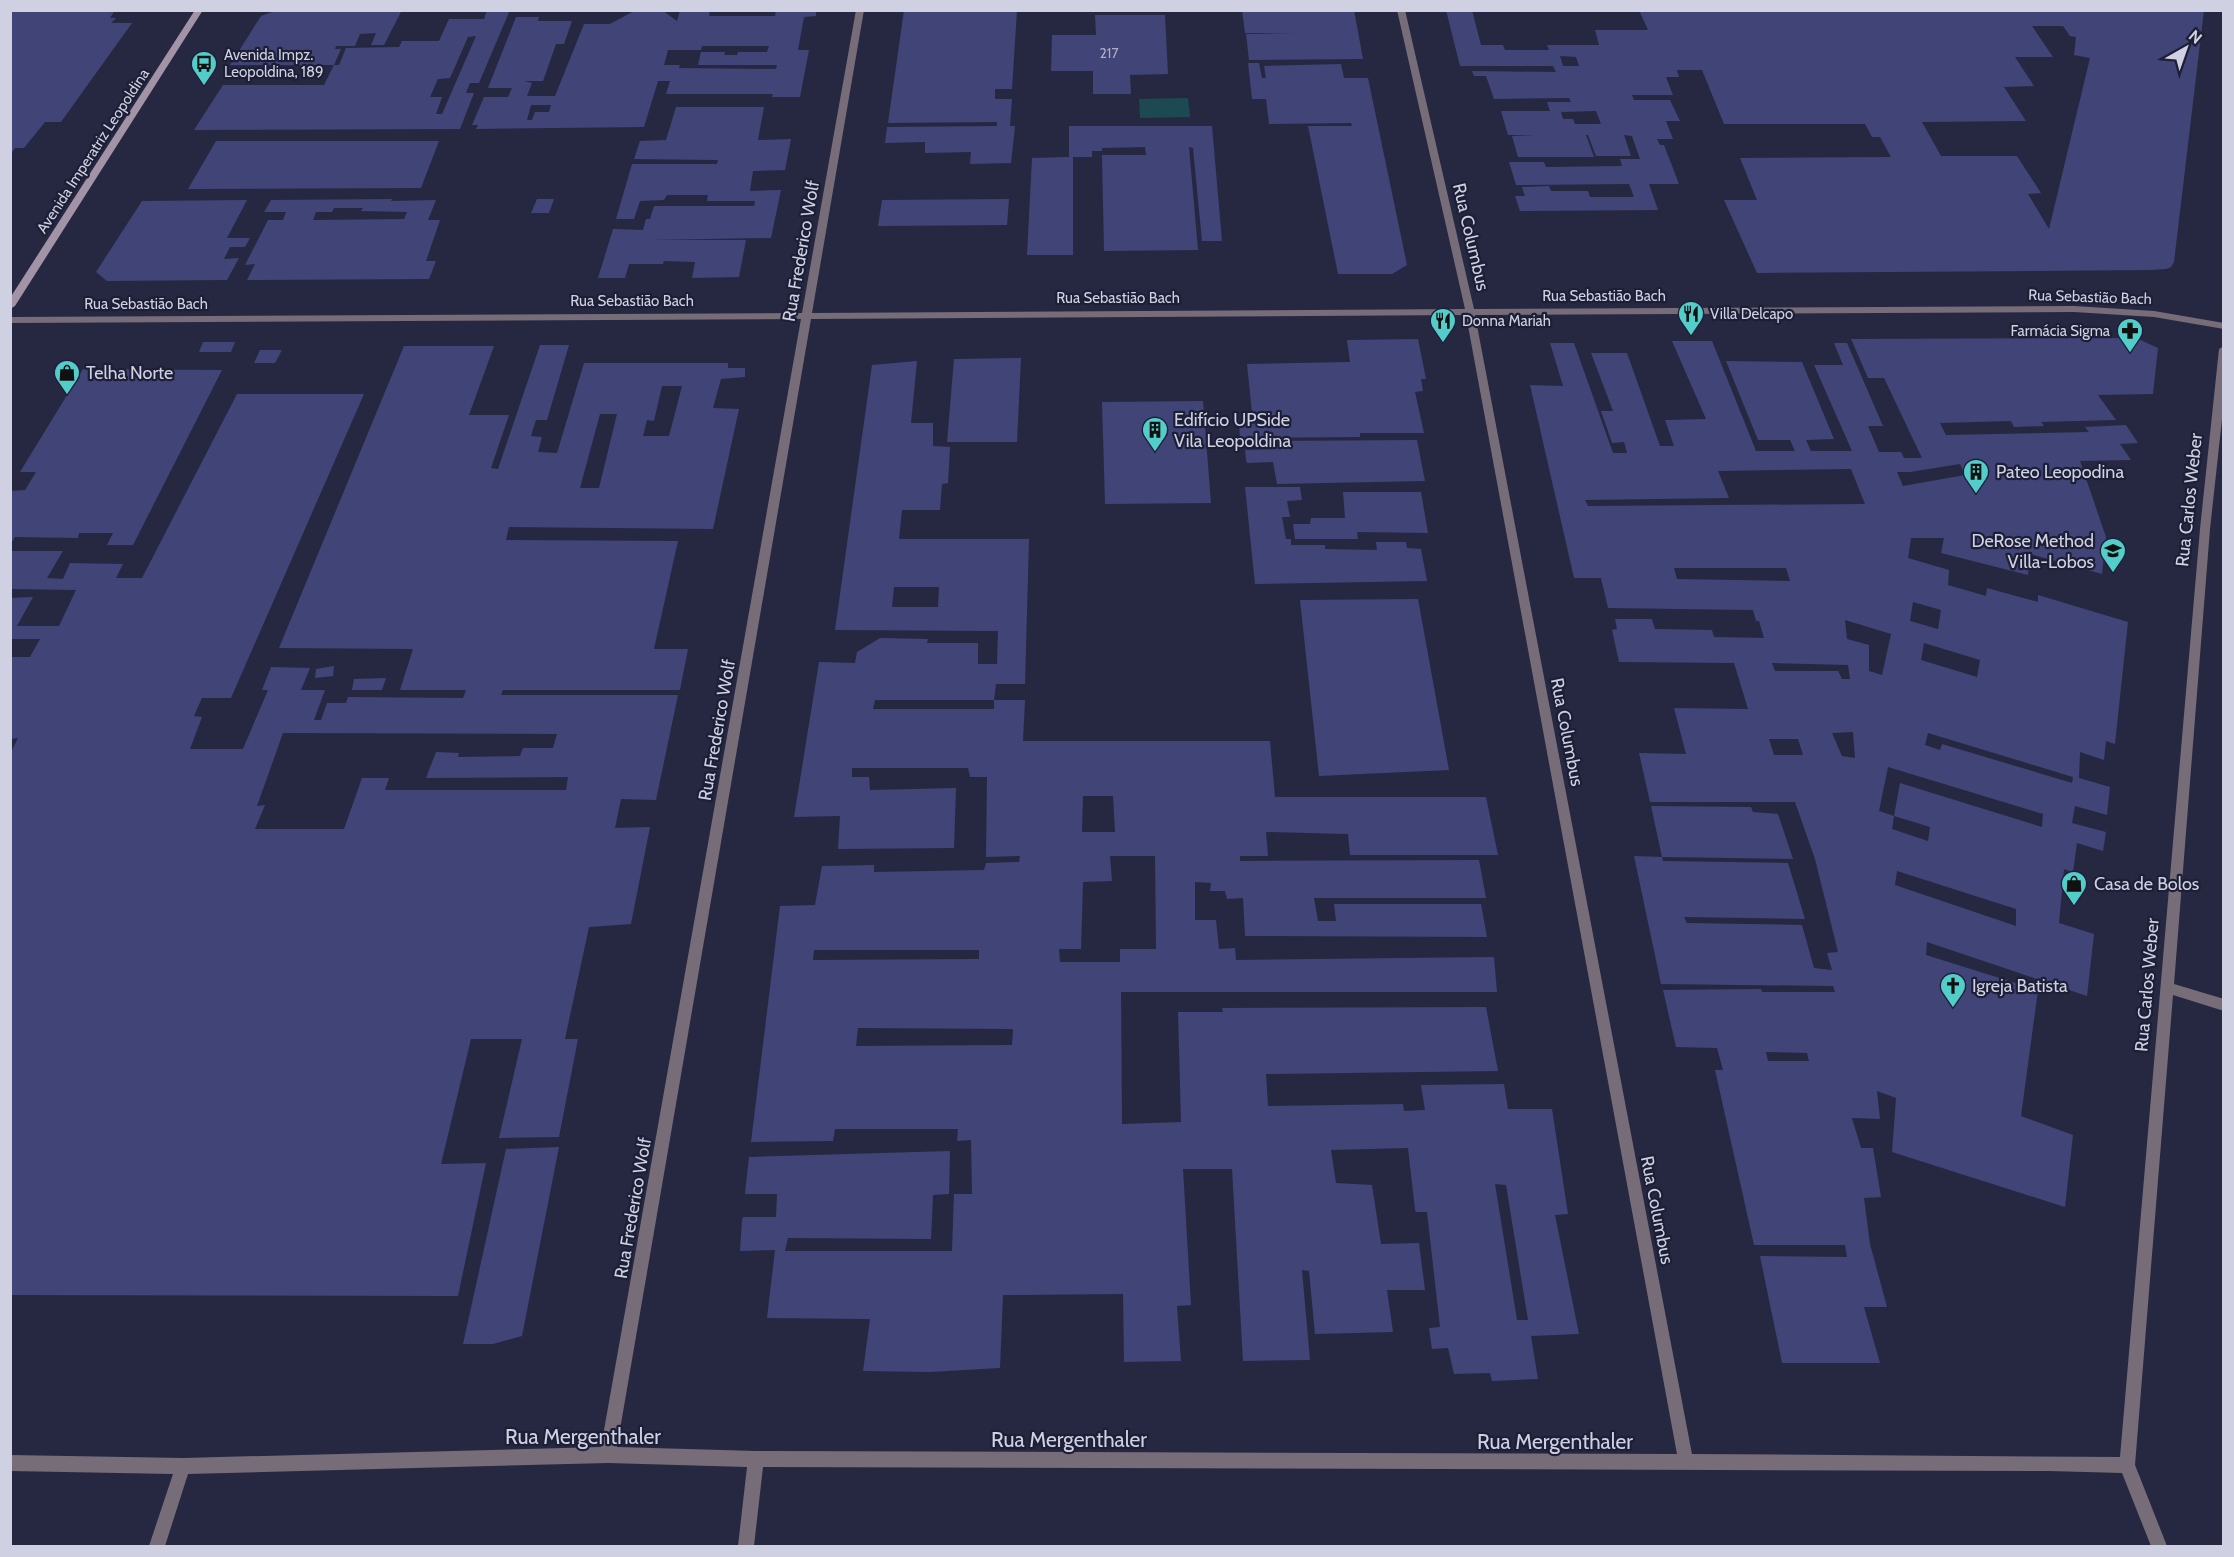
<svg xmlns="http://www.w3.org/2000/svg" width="2234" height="1557" viewBox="0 0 2234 1557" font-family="Cabin,sans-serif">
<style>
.water{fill:#1d4a52}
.building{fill:#414477;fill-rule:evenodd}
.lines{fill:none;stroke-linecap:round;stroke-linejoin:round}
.minor{fill:#776d79;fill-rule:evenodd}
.secondary{fill:#a293a6;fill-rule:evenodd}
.labels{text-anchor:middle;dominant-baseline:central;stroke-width:4.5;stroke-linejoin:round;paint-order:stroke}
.far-number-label{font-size:14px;fill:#acaec7}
.far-poi-label{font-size:15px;fill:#cfd1e2;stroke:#1d1f37;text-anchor:start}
.far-street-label{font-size:15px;fill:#cfd1e2;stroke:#1d1f37}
.street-label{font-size:18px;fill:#cfd1e2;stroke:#1d1f37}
.poi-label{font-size:18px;fill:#cfd1e2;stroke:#1d1f37;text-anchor:start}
.near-street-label{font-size:21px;fill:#cfd1e2;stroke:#1d1f37}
</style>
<rect width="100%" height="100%" fill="#262842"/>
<path class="water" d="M1188,98L1190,117L1140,118L1139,99Z"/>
<path class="building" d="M10,10H115L110,18H116L111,23H132L61,122H45L24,148H15L10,155Z
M402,10L384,45H371L376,33L360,34L355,46H336L335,49H341L334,65H230L261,16L275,11Z
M487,10H510L479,83H470L466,93H474L460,129L194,130L223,85H324L334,65H339L346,48L399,47L402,41H439L449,19H484ZM476,36L442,114H436L442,97H430L438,79L450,78L468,37Z
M636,10H662L677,21L680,10H710L709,16H775L776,10H816V16L804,17L798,50H809L800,97H772L773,94H666L670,81H658L644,127L476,129L478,125H472L484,97H508L512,88H488L516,17H539L538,21H572L564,44H556L543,81H524L532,83L527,96H555L584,24H610ZM702,46H769L767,52H738L737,55H724L725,52H701L698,65H777L776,69L679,68L680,65H664L668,50H701ZM531,105H551L549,112H535L532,120H527Z
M904,10H1017L1012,89H995V99H1012L1010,126H1015L1011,163L970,164L971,152L925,153V142L885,143L887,127L997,126V122L888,123Z
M1242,10H1354L1363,59L1249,60L1246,34L1295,33H1245Z
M1446,10H1472L1481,45H1503L1505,50H1549L1547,45H1599L1595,30H1648L1639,10H2204L2174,262L2171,267L2166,269L2152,270L1757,273L1724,200H1757L1740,158L1891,157L1880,137H1872L1865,124H1724L1702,70H1677L1679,77H1666L1673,95H1632L1634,100H1670L1680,121H1666L1673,139H1657L1660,145H1664L1679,184H1649L1658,210L1520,211L1515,196H1525L1522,187L1549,186L1551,191H1588L1590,197H1634L1629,184L1516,185L1509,162H1544L1546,167L1622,166L1620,159H1640L1632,136L1616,134L1624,135L1631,156H1596L1588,135H1586L1594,157H1518L1512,136L1536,135H1508L1501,111H1550L1547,102H1571L1569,98L1494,99L1486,76H1474L1472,71L1556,72L1553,66H1460ZM2032,26H2063L2070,36L2076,37L2074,55L2090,58L2049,229L2028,194L2041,193L2017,156H1941L1922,122L2026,121L2004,87L2034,86L2015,57H2053ZM1560,56L1576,57L1579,66H1563ZM1596,111L1601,124H1575L1573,119H1563L1561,112Z
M1095,15H1165L1168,74L1130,75L1131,94H1093V71H1051L1052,35H1096Z
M1248,63H1259L1262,78H1266L1264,66L1341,64L1344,78H1368L1407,265L1392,274H1338L1308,126H1352L1351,123L1269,124L1266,99H1252Z
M676,107H764L758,140L791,139L785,170L753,171L750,191L781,190L771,238L650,240H746L739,277L692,278L695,262L664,261L663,264H629L625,278H598L613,229L643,230L646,219H650L654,206H754L755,201H707L708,195H667L664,200L640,201L634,219H616L632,164H717L718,160L634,159L640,141L666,140Z
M1069,126H1212L1222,241H1202L1193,148L1189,147L1198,250L1104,251L1102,155H1146L1145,147L1102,148V151H1092V157H1073V255H1027L1032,158L1069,157Z
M216,141H439L421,188L188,189Z
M392,199L391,201L436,200L428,220H440L426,261H436L429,279L247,280L255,264L245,265L268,220H283L286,212H264L271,200ZM334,208H363L361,211L407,212L404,219L313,220L316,212H332Z
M537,199H554L549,213H531Z
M1009,199L1007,225L878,226L882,200Z
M247,200L227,238H250L245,247H230L224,259L239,258L227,280L107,281L96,272L142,201Z
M2136,338L2158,348L2153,394L2098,395L2116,420L2041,422L2044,426L2014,427L2011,421L1940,423L1946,435L2089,432L2085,427L2126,425L2138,443L2120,444L2131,460L2080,461L2106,537L2102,574L2030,554L2028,575L1941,553L1944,538H1911L1908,558L1949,570L1948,585L1986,596L1987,588L2038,602V595L2128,622L2115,744L2106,741L2104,760L2080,752L2079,778L2110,787L2107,815L2075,806L2072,823L2106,832L2103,851L2077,843L2073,872L2064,869L2059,923L2094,934L2087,996L1927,942L1926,955L2038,990L2021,1116L2073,1135L2065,1207L1892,1152L1896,1098L1877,1091L1880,1119L1852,1118L1861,1148H1873L1881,1197L1864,1198L1870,1244L1887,1307H1864L1880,1363H1782L1760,1256L1847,1257L1845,1245H1754L1715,1070H1723L1717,1048L1676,1047L1663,990L1761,989L1762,992H1835L1833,986L1661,984L1634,856L1662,857L1651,806L1751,807L1753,812L1778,814L1793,859L1662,857L1663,861L1788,863L1805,919L1684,917L1687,923L1802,925L1814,968L1832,970L1827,953L1838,952L1815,859L1795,802H1650L1639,753L1686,754L1674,708L1748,709L1734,663L1619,662L1612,630L1617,629L1615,619H1652L1655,629L1712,630L1714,637L1764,638L1759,621H1756L1753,610L1608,608L1601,578H1574L1530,385L1563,386L1550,343H1574L1613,453H1627L1624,442L1612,443L1601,411H1613L1591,353H1627L1660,446H1674L1665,420L1706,419L1672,341H1712L1756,451H1795L1790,440H1758L1726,361L1802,362L1834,439L1806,440L1811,451H1852L1814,365H1843L1834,343H1847L1883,426H1868L1879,452H1901L1904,458H1922L1884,378H1868L1851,339ZM1960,464L1965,475L1903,486L1897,472H1910ZM1851,469L1865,504L1588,506L1585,500L1729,498L1718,471ZM1674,568H1786L1790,581L1677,579ZM1913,602L1941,610L1938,629L1910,621ZM1845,620L1891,634L1882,675L1869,671V645L1847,639ZM1924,643L1980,660L1977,677L1921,660ZM1772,663L1848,665L1850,679H1842L1838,671H1775ZM1853,732L1855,758L1842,756L1832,733ZM1928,733L2073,777L2072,783L1942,744L1940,750L1925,745ZM1769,739H1798L1803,755H1774ZM1888,767L2043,814L2042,827L1900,783L1894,816L1879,811ZM1894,816L1930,827L1928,841L1892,829ZM1897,871L2016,909V926L1895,885ZM1766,1052L1807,1053L1809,1061H1768Z
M1418,339L1426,379H1421L1423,391L1415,392L1424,433H1360V437L1240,438L1239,423L1253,422L1247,364L1350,362L1347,340Z
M203,342H235L231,352H199Z
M540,345H569L547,420H536L531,436L542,437L538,452L557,453L584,363H728V368H745V377L721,379L713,408L739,409L713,529L509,527L506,540L678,541L654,649H688L680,690H503L501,695H678L656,800L621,799L615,828L650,827L631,924L589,927L565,1039H578L559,1137L499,1138L522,1039H471L441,1164L486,1163L458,1296L10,1295V754L18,738L10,739V657H30L40,639H10V598L33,597L17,626H59L76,590L10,589V551H63L47,578L63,579L70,563L123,564L116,578H142L237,394H364L231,698H202L194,716L202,717L190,749H243L268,690H262L271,667L310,668L301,690H325L314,720H321L327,703H346L348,697L463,698L466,690H400L413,649L279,648L404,346H494L469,415H509L491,468L498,469ZM662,386H682L669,436H643L647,420L654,421ZM600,414H617L599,488H580ZM283,733L557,734L553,748H523L520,756L458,757L459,753L436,752L426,778L568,777L566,790H385L389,778H362L344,829H255L265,805L257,806Z
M260,350H282L275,363H254Z
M1021,358L1017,442H947L954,359Z
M917,361L911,423H933V446L950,447L948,483L942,484L940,510H902L899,539H1029L1025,684H996L994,700H875L873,709H994V700H1025L1023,741H1270L1275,797H1486L1498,855H1350L1348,834L1266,832L1268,856H1240V861L1479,860L1486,898H1314L1318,921H1336L1334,904H1481L1487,937L1245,936L1243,898L1227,899L1225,891H1210L1211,883L1195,882V920H1216L1219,949L1235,948L1236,960L1494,957L1497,992H1121L1122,1124L1181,1122L1178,1012H1223L1222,1008L1486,1007L1498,1071L1266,1074L1268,1106L1403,1104L1404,1111L1425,1110L1421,1085L1504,1084L1508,1109H1552L1568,1214L1555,1215L1579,1334L1531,1336L1538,1379L1492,1381L1490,1373L1454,1374L1448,1348L1432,1349L1429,1328L1440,1327L1427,1212H1416L1415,1210L1408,1148L1331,1150L1336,1183L1372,1185L1381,1244L1419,1243L1425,1290H1387L1393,1332L1315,1334L1309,1271L1302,1270L1310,1360L1243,1361L1232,1169H1183L1191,1305L1177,1306L1181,1361L1124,1362L1123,1294L1003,1295L1000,1368L930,1372L863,1371L870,1319L767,1318L775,1250L740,1251L742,1220L743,1217H776L777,1194H745L749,1157L950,1151L949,1194L933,1195L931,1239L788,1238L785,1251H952L954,1194H972L971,1140L957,1141L958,1129H835L833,1141L751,1142L780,906L815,905L822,866L874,865V872L984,870L986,863L1019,862L1020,856L986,857L987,777H970L968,768H852V777H869L870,790L956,788L954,848L838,849L840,816L794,817L819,662L855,663L857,652L880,638L928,639L927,643H978V664H997L998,631L835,630L872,365ZM894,587H939L938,607H892ZM1083,796H1113L1115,832H1082ZM1110,856H1155L1156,949H1120V962H1060L1059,949H1081L1083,882L1112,881ZM814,950H979V959L813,960ZM858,1028L1013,1029L1012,1045L856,1046ZM1495,1184L1506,1185L1528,1320H1517Z
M83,369L222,370L133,545H107L113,533H79L78,538L15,537L10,545V491L25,490L36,472H20Z
M1203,401L1211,503L1105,504L1102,402Z
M1417,440L1425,481L1277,484L1273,462L1247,463L1246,460L1245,450L1274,449L1273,441Z
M1245,487H1300L1302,500L1287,501L1290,517H1282L1286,539H1291V545H1325V549L1377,550L1376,542H1406L1407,548L1421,549L1427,581L1255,584Z
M1343,492H1421L1428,533L1357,532L1358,539H1295L1293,524H1310L1311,518H1345Z
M1418,599L1449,770L1319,776L1300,600Z
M334,666L333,676L315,678L316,669Z
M386,678L382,690H352L354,679Z
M559,1147L522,1336L493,1344H463L506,1149Z"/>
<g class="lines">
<path class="minor" d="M856,10H864L812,313L1465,309L1397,10H1405L1474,309L2074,306L2154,311L2224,323V329L2154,317L2074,312L1475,315L1692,1454L2120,1457L2200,529L2219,349L2224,346V401L2210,529L2174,984L2224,999V1011L2173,995L2135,1465L2167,1546H2151L2122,1473L2049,1471L763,1467L754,1546H738L747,1467L608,1463L188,1474L165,1546H149L173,1474L10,1471V1455L183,1458L601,1447L801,319L10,323V317L802,313ZM1466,315L1677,1454L756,1451L617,1447L811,319Z"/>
<path class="secondary" d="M195,10H203L15,306L10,309V298Z"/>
</g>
<defs>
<symbol id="bus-pin" viewBox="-11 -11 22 30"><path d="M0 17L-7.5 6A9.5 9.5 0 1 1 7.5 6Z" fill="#53cdc9" stroke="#1d1f37"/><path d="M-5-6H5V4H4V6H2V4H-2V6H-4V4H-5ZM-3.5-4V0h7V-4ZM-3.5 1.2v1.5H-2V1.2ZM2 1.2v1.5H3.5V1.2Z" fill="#111"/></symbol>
<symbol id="restaurant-pin" viewBox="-11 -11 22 30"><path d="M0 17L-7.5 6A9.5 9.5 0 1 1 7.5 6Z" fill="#53cdc9" stroke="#1d1f37"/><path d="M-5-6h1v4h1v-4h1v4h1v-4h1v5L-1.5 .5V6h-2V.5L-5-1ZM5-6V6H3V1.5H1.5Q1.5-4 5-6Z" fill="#111"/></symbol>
<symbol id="pharmacy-pin" viewBox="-11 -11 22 30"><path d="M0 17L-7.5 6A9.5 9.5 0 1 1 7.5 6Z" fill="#53cdc9" stroke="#1d1f37"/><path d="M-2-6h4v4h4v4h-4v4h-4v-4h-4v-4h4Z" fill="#111"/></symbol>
<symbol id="shop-pin" viewBox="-11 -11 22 30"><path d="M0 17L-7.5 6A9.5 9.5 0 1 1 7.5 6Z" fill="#53cdc9" stroke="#1d1f37"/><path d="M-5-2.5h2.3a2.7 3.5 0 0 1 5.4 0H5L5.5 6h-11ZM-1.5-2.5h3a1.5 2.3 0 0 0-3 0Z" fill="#111"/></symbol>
<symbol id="building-pin" viewBox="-11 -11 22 30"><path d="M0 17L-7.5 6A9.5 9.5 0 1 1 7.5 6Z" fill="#53cdc9" stroke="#1d1f37"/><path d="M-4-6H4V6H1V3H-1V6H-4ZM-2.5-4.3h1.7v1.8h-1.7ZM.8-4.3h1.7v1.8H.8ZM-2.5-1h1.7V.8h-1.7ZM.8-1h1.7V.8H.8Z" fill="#111"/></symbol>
<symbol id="university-pin" viewBox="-11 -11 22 30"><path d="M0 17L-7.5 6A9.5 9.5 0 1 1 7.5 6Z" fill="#53cdc9" stroke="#1d1f37"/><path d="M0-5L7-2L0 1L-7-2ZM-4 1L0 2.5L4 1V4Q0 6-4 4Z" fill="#111"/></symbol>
<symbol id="church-pin" viewBox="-11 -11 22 30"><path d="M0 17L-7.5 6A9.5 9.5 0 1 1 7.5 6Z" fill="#53cdc9" stroke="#1d1f37"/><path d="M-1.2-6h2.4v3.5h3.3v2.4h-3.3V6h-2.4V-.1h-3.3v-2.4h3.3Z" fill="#111"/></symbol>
</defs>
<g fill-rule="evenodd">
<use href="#bus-pin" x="189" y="49" width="30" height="40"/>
<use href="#restaurant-pin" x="1676" y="299" width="30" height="40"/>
<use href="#restaurant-pin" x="1428" y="306" width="30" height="40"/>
<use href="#pharmacy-pin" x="2115" y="316" width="30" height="40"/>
<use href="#shop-pin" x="52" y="358" width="30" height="40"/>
<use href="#building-pin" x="1140" y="415" width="30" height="40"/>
<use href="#building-pin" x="1961" y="457" width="30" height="40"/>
<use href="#university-pin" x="2098" y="536" width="30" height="40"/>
<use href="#shop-pin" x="2059" y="869" width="30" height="40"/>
<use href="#church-pin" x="1938" y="971" width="30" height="40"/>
</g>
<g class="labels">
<g class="far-number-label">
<text x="1109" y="53">217</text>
</g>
<g class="far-poi-label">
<text x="224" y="55">Avenida Impz.<tspan x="224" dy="17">Leopoldina, 189</tspan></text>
<text x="1710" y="314">Villa Delcapo</text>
<text x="1462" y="321">Donna Mariah</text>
<text x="2110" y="331" text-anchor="end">Farmácia Sigma</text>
</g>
<g class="far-street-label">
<text transform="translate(93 151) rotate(-57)">Avenida Imperatriz Leopoldina</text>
<text x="1604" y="296">Rua Sebastião Bach</text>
<text transform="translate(2090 297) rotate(2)">Rua Sebastião Bach</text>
<text x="1118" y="298">Rua Sebastião Bach</text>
<text x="632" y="301">Rua Sebastião Bach</text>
<text x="146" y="304">Rua Sebastião Bach</text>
</g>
<g class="street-label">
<text transform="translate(1471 237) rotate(77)">Rua Columbus</text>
<text transform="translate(801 251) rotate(-80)">Rua Frederico Wolf</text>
<text transform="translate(2189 500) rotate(-84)">Rua Carlos Weber</text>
<text transform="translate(717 730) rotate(-80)">Rua Frederico Wolf</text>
<text transform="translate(1567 732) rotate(79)">Rua Columbus</text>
<text transform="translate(2147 985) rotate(-85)">Rua Carlos Weber</text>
<text transform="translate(633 1208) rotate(-80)">Rua Frederico Wolf</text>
<text transform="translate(1657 1210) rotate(79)">Rua Columbus</text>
</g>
<g class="poi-label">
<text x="86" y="373">Telha Norte</text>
<text x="1174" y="420">Edifício UPSide<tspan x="1174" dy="21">Vila Leopoldina</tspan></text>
<text x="1996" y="472">Pateo Leopodina</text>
<text x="2094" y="541" text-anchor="end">DeRose Method<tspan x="2094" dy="21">Villa-Lobos</tspan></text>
<text x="2094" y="884">Casa de Bolos</text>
<text x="1972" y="986">Igreja Batista</text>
</g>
<g class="near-street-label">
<text x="583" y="1436">Rua Mergenthaler</text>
<text x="1069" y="1439">Rua Mergenthaler</text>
<text x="1555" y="1441">Rua Mergenthaler</text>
</g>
</g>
<rect width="2234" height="1557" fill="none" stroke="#cfd1e2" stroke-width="24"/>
<g transform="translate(2186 48) rotate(40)" stroke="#1d1f37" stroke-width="4.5" paint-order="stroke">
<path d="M0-4.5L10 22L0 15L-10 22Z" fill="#cfd1e2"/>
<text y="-9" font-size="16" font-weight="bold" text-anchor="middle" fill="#cfd1e2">N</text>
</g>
</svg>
